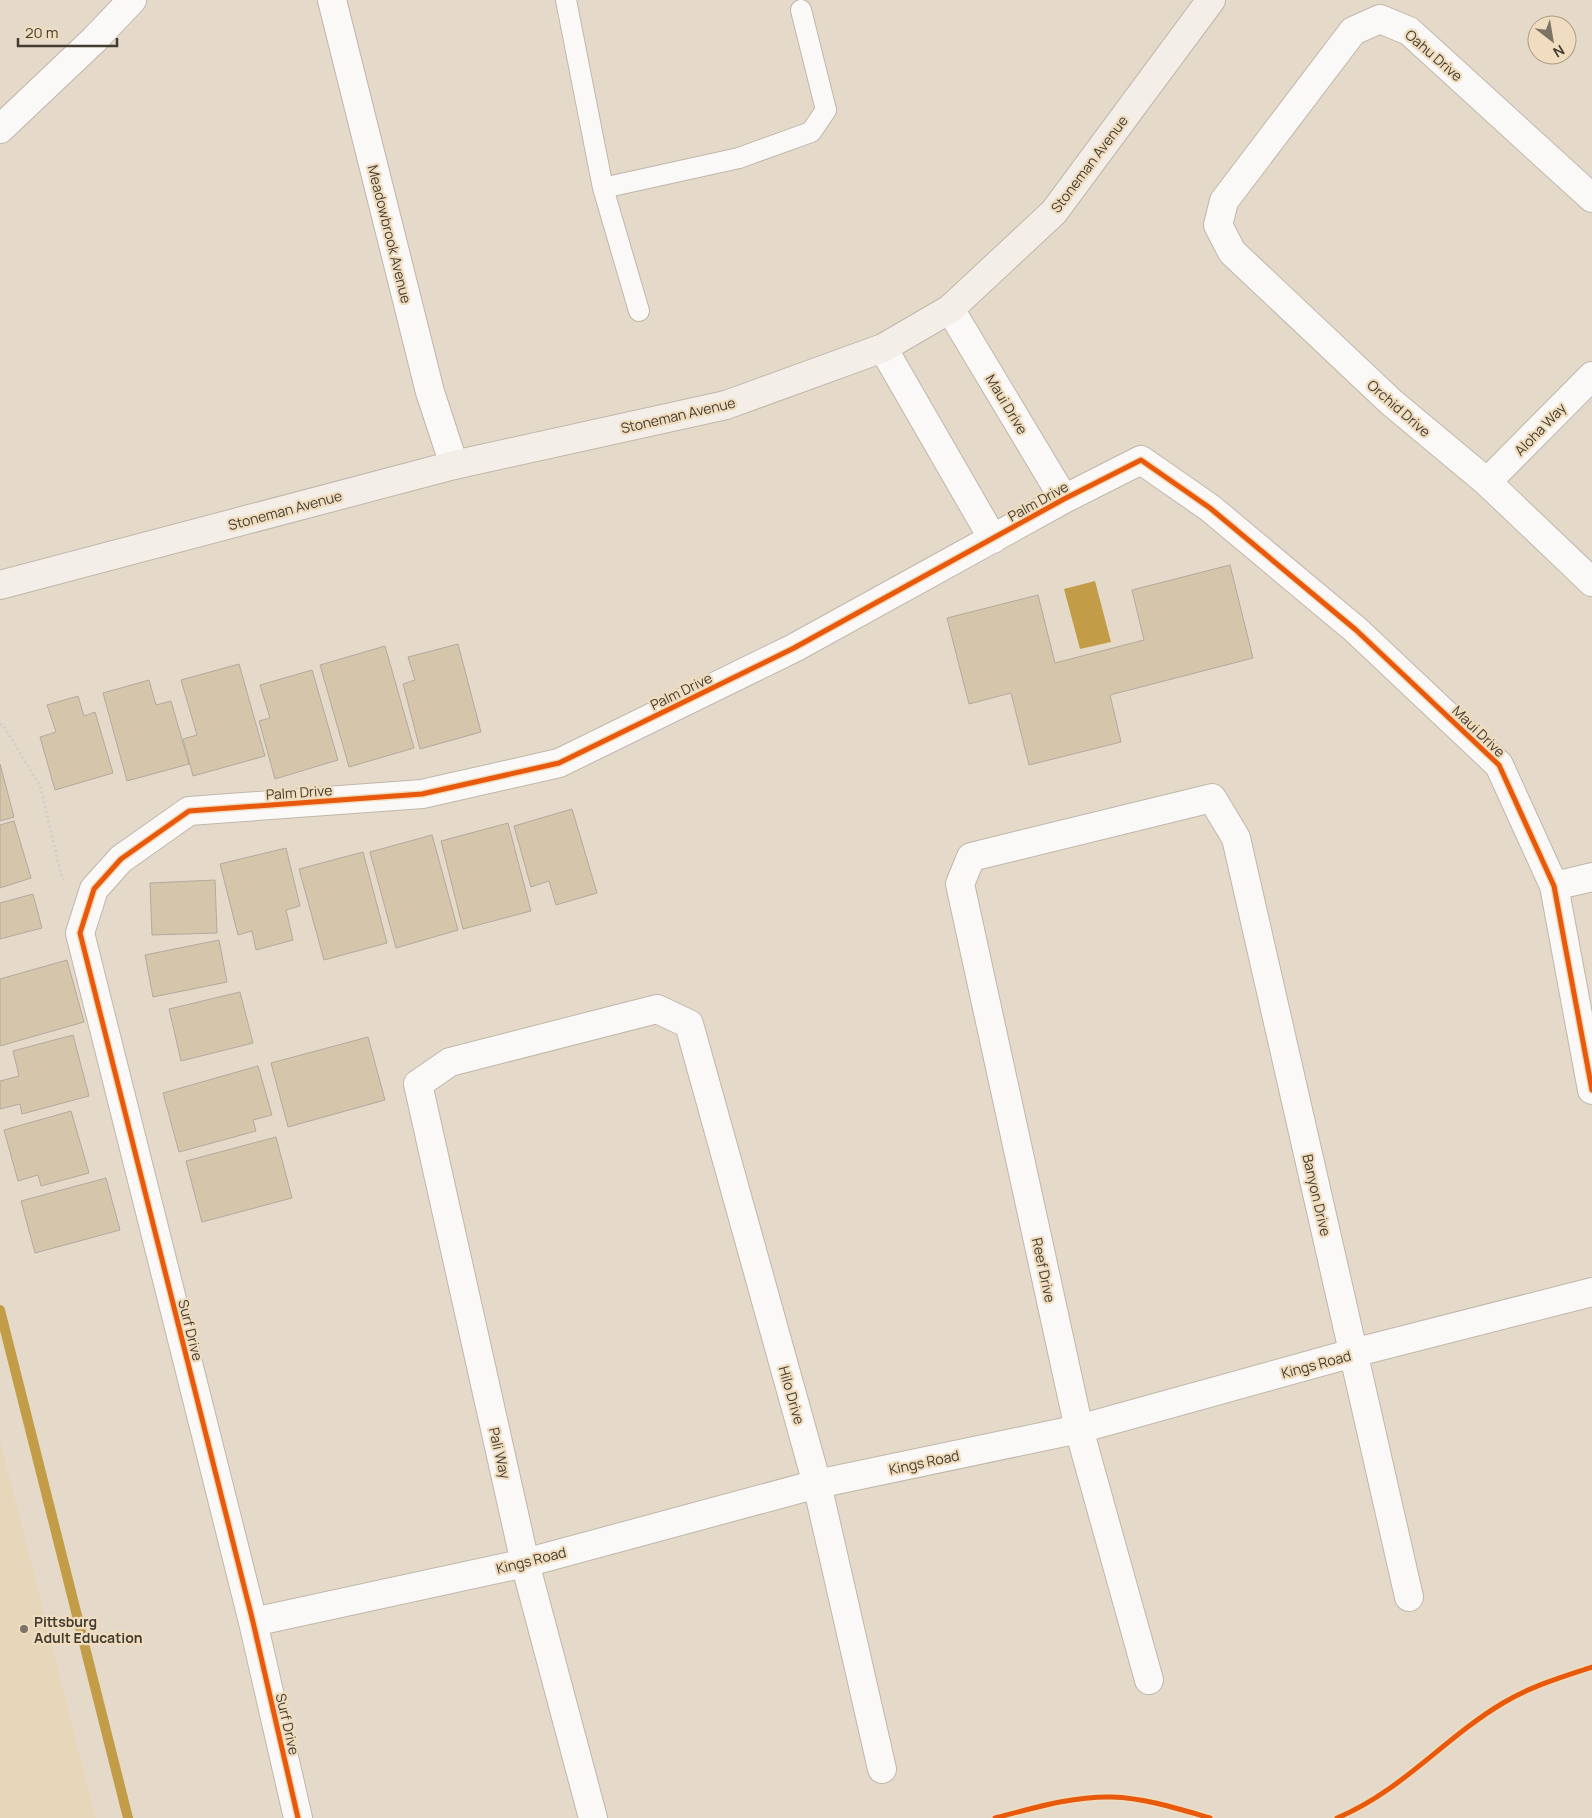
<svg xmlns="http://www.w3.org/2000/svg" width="1592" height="1818" viewBox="0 0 1592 1818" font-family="Manrope,sans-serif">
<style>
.built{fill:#e7d6ba}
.water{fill:#c39c48}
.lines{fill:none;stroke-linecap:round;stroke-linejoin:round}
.stream{stroke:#c39c48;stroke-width:10}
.building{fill:#d4c5ab;stroke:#b2aa9d}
.lane-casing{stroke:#bfb7aa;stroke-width:22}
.street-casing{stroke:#bfb7aa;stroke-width:30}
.secondary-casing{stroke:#bfb7aa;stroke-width:30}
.path{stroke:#d3d0cb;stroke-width:3;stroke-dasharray:2.5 2.5;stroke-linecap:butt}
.lane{stroke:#fbf9f7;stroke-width:20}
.street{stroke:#fbf9f7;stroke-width:28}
.secondary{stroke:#f3efe8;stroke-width:28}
.cycleway-casing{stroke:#f0ddbf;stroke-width:8}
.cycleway{stroke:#e8590c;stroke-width:5}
.poi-dot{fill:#7c7366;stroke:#f0ddbf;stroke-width:2}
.labels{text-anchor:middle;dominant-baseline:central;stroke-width:4.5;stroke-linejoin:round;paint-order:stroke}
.street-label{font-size:14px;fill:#433c30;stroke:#f0ddbf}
.poi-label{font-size:14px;font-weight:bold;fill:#433c30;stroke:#f0ddbf;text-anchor:start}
</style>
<rect width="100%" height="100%" fill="#e5daca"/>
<path class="built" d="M0,1440L96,1818H0Z"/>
<path class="water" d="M1095,581L1111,642L1080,649L1064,589Z"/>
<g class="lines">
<path class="stream" d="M0,1310L128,1818"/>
</g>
<path class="building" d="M1230,565L1253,658L1110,695L1121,742L1029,765L1011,693L969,704L947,618L1038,595L1055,663L1144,640L1132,590Z
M458,644L481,732L420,749L403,684L415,680L408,657Z
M385,646L414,748L349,767L320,665Z
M239,664L265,756L193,776L183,739L197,735L181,680Z
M312,670L338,760L275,779L259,721L270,718L260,685Z
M149,680L156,705L171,701L189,764L127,781L103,693Z
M78,696L84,716L95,712L113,773L55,790L40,737L56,732L47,705Z
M0,764L14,817L0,821Z
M572,809L597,893L556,905L549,881L531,887L514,826Z
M14,821L31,878L0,888V825Z
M508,823L531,911L463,929L441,841Z
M432,835L458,930L396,948L370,852Z
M286,848L300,906L286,910L293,940L256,950L252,931L238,935L220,864Z
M363,852L387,943L324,960L299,869Z
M215,880L217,933L152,935L150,883Z
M33,894L42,928L0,939V903Z
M219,940L227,982L153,997L145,955Z
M67,960L84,1022L0,1046V979Z
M240,992L253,1043L181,1061L169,1009Z
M73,1035L89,1096L22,1114L20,1104L0,1109V1081L19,1076L13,1051Z
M368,1037L385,1100L288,1127L271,1063Z
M258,1066L272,1115L253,1120L256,1131L179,1152L163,1093Z
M71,1111L89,1173L41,1186L38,1175L18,1181L4,1130Z
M276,1137L292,1198L202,1222L186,1161Z
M106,1178L120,1230L35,1253L21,1201Z"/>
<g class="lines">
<defs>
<path id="lane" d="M566,0L603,188L639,311
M603,188L739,158L811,132L826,110L801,10"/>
<path id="street" d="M332,0L430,392L454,465
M0,129L94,40L132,0
M1592,198L1409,31L1380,19L1353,31L1224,201L1218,225L1232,252L1391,402L1487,482L1592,582
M950,309L1064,499
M883,348L993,539
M1487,482L1592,376
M1554,886L1592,877
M253,1622L525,1563L817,1484L1079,1429L1353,1353L1592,1292
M1149,1680L1079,1429L960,884L971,857L1212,798L1236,838L1409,1597
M298,1818L253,1622L80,933L94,889L121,859L189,811L422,794L559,763L794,648L1064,499L1141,460L1210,508L1356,630L1499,765L1554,886L1592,1090
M593,1818L525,1563L418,1084L450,1062L657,1009L689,1024L817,1484L882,1769"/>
<path id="secondary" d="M0,585L454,465L726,405L883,348L950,309L1054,212L1211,0"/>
</defs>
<use href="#lane" class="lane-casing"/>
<use href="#street" class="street-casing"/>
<use href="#secondary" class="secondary-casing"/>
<path class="path" d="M0,724L3,725L40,786L62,878L64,879"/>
<use href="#lane" class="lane"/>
<use href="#street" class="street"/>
<use href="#secondary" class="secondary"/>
<defs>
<path id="cycleway" d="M298,1818L253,1622L80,933L94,889L121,859L189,811L422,794L559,763L794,648L1064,499L1141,460L1210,508L1356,630L1499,765L1554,886L1592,1090
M995,1818C1034,1808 1073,1796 1112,1797C1145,1798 1179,1809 1210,1818
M1337,1818C1402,1791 1444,1738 1503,1703C1531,1686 1562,1677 1592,1667"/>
</defs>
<use href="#cycleway" class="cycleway-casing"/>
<use href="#cycleway" class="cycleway"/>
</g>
<circle class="poi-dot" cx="24" cy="1629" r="5"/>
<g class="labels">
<g class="street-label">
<text transform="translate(1434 55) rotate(41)">Oahu Drive</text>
<text transform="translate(1089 164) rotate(-53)">Stoneman Avenue</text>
<text transform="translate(390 234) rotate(76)">Meadowbrook Avenue</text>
<text transform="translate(1007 404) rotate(59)">Maui Drive</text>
<text transform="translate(1399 408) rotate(41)">Orchid Drive</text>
<text transform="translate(678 415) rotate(-13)">Stoneman Avenue</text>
<text transform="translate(1540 429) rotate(-46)">Aloha Way</text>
<text transform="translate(1038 501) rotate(-29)">Palm Drive</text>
<text transform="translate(285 510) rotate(-15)">Stoneman Avenue</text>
<text transform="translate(681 691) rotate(-26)">Palm Drive</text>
<text transform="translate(1479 731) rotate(44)">Maui Drive</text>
<text transform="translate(299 792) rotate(-4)">Palm Drive</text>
<text transform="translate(1317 1195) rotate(77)">Banyon Drive</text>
<text transform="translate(1044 1270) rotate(78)">Reef Drive</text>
<text transform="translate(191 1330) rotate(76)">Surf Drive</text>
<text transform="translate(1316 1364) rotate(-15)">Kings Road</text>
<text transform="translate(792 1395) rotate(74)">Hilo Drive</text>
<text transform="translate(500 1453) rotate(77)">Pali Way</text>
<text transform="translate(924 1462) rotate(-12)">Kings Road</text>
<text transform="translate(531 1560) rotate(-14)">Kings Road</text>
<text transform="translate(288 1724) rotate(77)">Surf Drive</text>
</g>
<g class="poi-label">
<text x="34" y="1621">Pittsburg<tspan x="34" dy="16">Adult Education</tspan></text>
</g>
</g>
<g transform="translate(1552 40) rotate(149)"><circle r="24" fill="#f0ddbf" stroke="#ab9d86"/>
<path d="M0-4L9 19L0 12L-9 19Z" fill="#7c7366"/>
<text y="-8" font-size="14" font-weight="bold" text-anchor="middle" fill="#433c30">N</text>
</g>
<path d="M18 38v8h99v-8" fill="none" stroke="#433c30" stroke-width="2.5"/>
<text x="25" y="38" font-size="15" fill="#433c30" stroke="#f0ddbf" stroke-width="4" paint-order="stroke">20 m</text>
</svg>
